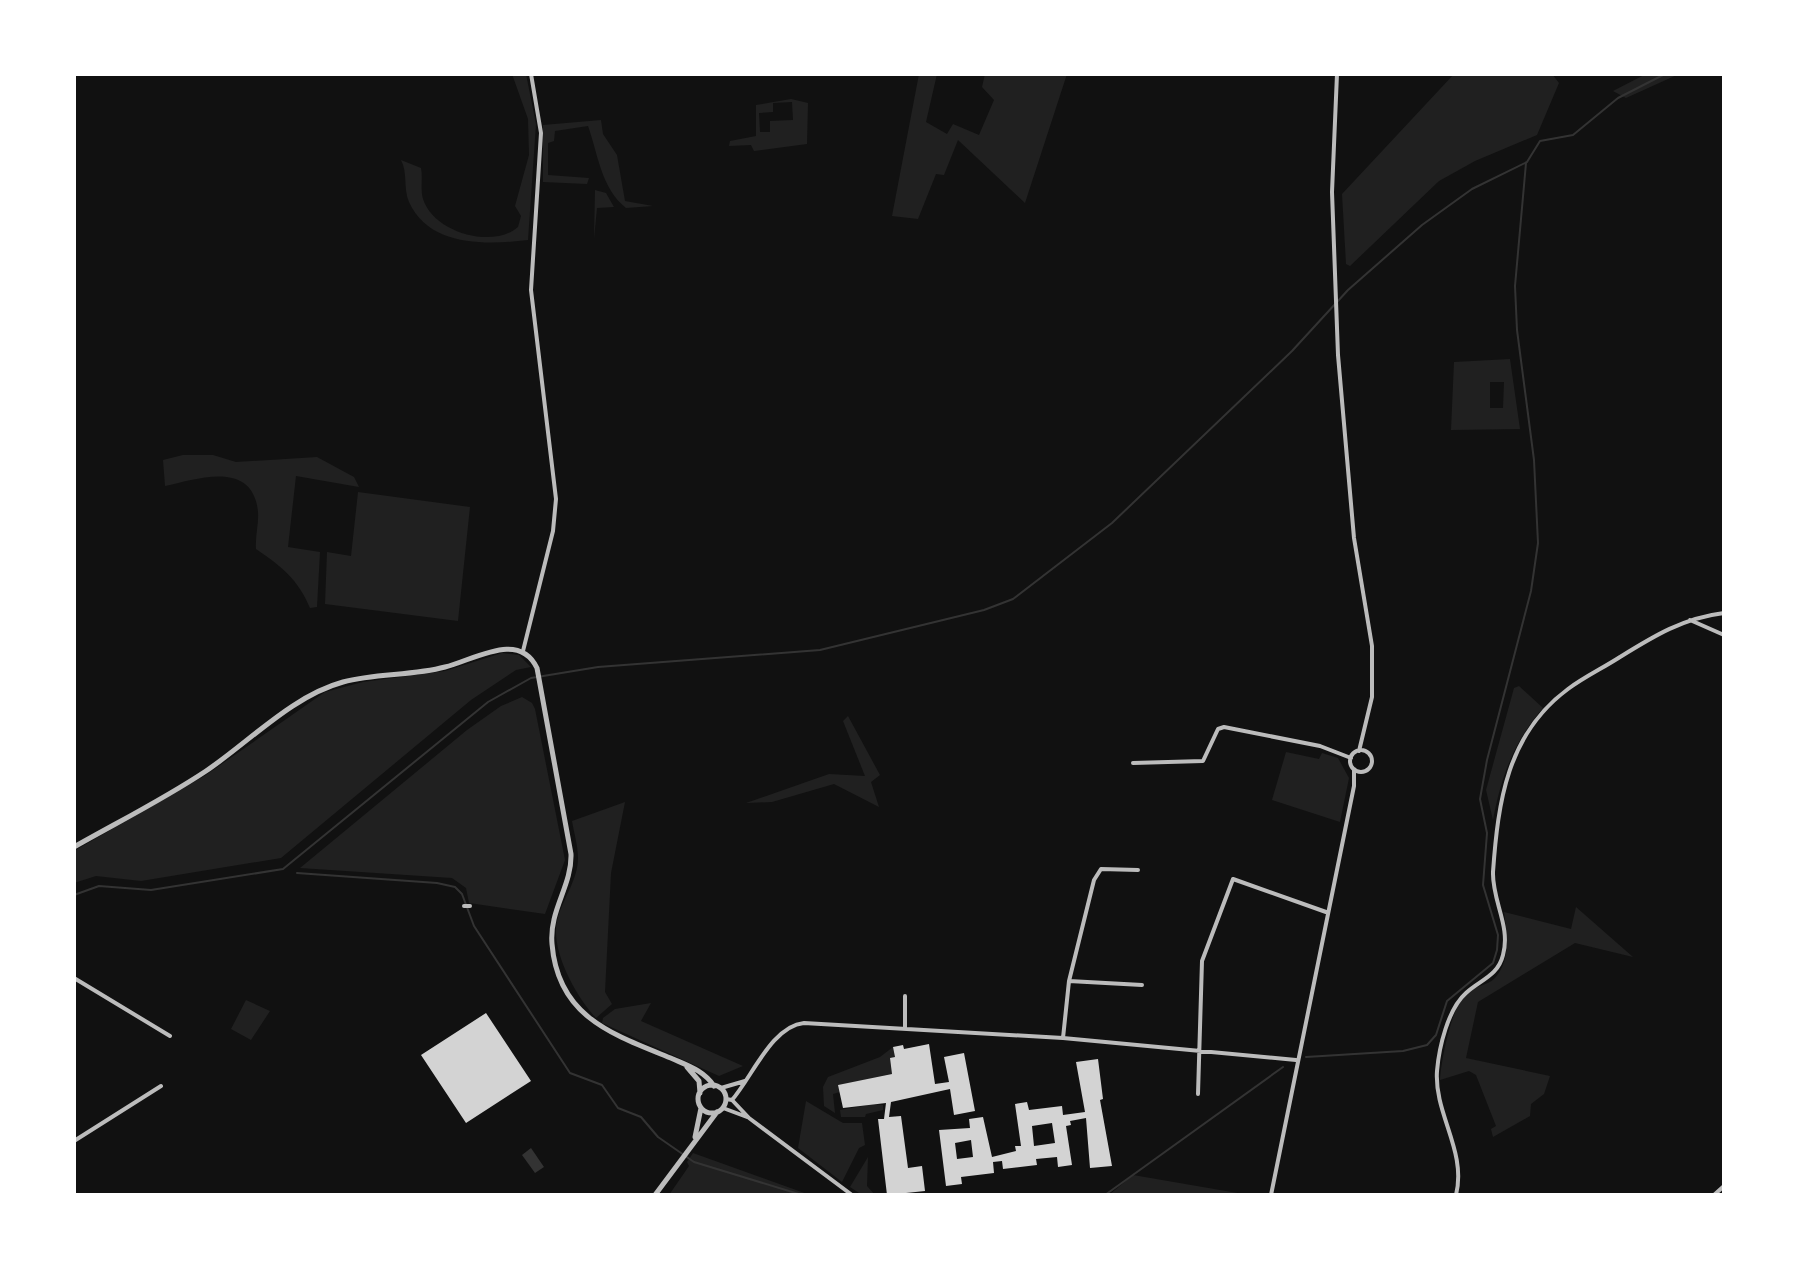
<svg xmlns="http://www.w3.org/2000/svg" width="1798" height="1269" viewBox="0 0 1798 1269" font-family="'Varela Round',sans-serif">
<style>
.green{fill:#202020;fill-rule:evenodd}
.water{fill:#333}
.lines{fill:none;stroke-linecap:round;stroke-linejoin:round}
.stream{stroke:#333;stroke-width:2}
.building{fill:#d3d3d3;fill-rule:evenodd}
.minor{stroke:#bcbcbc;stroke-width:4}
.tertiary{stroke:#bcbcbc;stroke-width:5}
</style>
<rect width="100%" height="100%" fill="#111"/>
<path class="green" d="M512,74H526L536,124L528,240C487,245 429,247 409,202C403,188 408,173 401,160L421,168C423,178 420,188 423,199C434,233 493,249 518,227L521,216L515,206L529,155L528,119Z
M919,74H937L926,122L947,134L953,124L979,135L994,100L982,87L985,74H1067L1025,203L958,140L944,175L936,174L918,219L892,216Z
M1454,74H1552L1559,83L1537,135L1475,161L1439,181L1350,266L1346,264L1342,194Z
M1646,74H1679L1626,98L1613,91Z
M791,99L808,103L807,144L754,151L751,145L729,146L730,141L756,136V105ZM792,102L793,120L770,121V132H760L759,113L773,112V103Z
M601,120L603,134L617,155L625,201L653,206L626,208C601,188 598,154 588,126L555,131L554,141L548,143V175L589,178L587,184L543,182V125Z
M595,190L606,193L614,207L597,208L594,239Z
M1510,359L1520,429L1451,430L1454,362ZM1490,382H1504L1503,408H1490Z
M183,455H213L236,462L317,457L354,477L359,487L296,476L288,547L320,552L317,607L310,608C298,579 281,566 256,549C255,537 259,523 258,512C253,459 197,479 165,486L163,460Z
M358,492L470,507L458,621L325,604L327,552L351,556Z
M502,653L519,655L531,667L516,670L471,700L281,858L141,881L96,876L74,883V851L206,775L325,692L363,682L445,671Z
M1519,686L1543,708C1514,741 1501,777 1493,820L1486,790L1514,688Z
M522,697L532,703L535,709L565,860L545,914L469,903L466,888L452,878L300,868L467,730L501,706Z
M848,716L880,775L871,782L879,807L834,784L772,802L746,803L829,774L865,776L843,721Z
M1286,752L1319,759L1322,753L1338,758L1349,778L1340,822L1272,800Z
M625,802L611,873L605,992L612,1004L596,1018C576,997 548,947 558,917C564,897 578,879 578,858C578,846 574,833 572,821Z
M1576,907L1633,957L1575,943L1478,1002L1466,1058L1550,1076L1544,1094L1531,1104L1530,1116L1493,1137L1491,1129L1496,1126L1476,1075L1469,1071L1440,1080C1441,1061 1452,1004 1467,992C1475,986 1487,986 1495,978C1511,960 1507,934 1504,912L1571,929Z
M246,1000L270,1011L251,1040L231,1029Z
M651,1003L641,1021L743,1066L719,1076L602,1023L603,1018L615,1009Z
M893,1047L895,1057L890,1059L892,1074L839,1085L840,1092L833,1094L835,1113L824,1106L823,1087L828,1077L880,1057Z
M806,1101L843,1123H862L865,1145L859,1148L842,1182L798,1148Z
M874,1104L883,1105V1110L866,1114L865,1117H841L840,1110Z
M693,1153L810,1195H669L689,1166L687,1162Z
M868,1157L867,1186L875,1195H862L850,1187Z
M1133,1175L1249,1195H1109Z"/>
<path class="water" d="M531,1148L544,1167L535,1173L522,1155Z"/>
<g class="lines">
<path class="stream" d="M297,873L437,883L455,887L462,894L474,926L570,1073L602,1085L618,1108L641,1117L658,1137L694,1162L802,1195
M74,895L99,886L151,890L283,869L488,702L531,678L598,667L820,650L984,610L1013,599L1112,523L1292,351L1348,290L1422,225L1472,189L1527,162L1540,141L1573,135L1618,98L1665,74
M1306,1057L1403,1051L1427,1045L1436,1035L1447,1001L1493,963L1497,950L1498,935L1483,885L1487,833L1480,799L1487,760L1531,591L1538,543L1534,460L1517,330L1515,286L1526,163
M1105,1195L1283,1067"/>
</g>
<path class="building" d="M486,1013L531,1081L466,1123L421,1055Z
M929,1044L935,1084L949,1082L944,1057L964,1053L975,1111L954,1115L950,1089L891,1102L889,1117L901,1116L908,1168L922,1166L925,1191L887,1195L878,1119H884L886,1103L843,1108L838,1085L892,1074L890,1058L895,1057L893,1047L903,1045L904,1049Z
M1098,1059L1103,1099L1100,1100L1112,1166L1090,1168L1086,1118L1070,1121L1071,1125L1066,1126L1072,1165L1058,1167L1057,1157L1036,1159L1037,1165L1003,1169L1002,1161L993,1162L994,1173L961,1177L962,1184L946,1186L939,1130L970,1128L969,1119L983,1117L992,1157L1016,1151L1015,1146H1021L1015,1104L1027,1102L1029,1110L1062,1106L1063,1115L1085,1112L1076,1062ZM1052,1123L1055,1143L1034,1146L1032,1126ZM971,1140L973,1157L957,1159L955,1143Z"/>
<g class="lines">
<path class="minor" d="M1337,74L1332,192L1338,355L1354,538L1372,646V697L1359,751
M1690,620L1724,635
M523,651L553,531L556,499L531,290L541,133L531,74
M1350 761a11 11 0 1 1 22 0a11 11 0 1 1-22 0Z
M1133,763L1203,761L1218,729L1224,727L1320,746L1351,758
M464,906H470
M74,978L170,1036
M1069,981L1142,985
M905,996V1027
M1063,1038L1069,981L1094,880L1101,869L1138,870
M721,1088L745,1081
M1198,1094L1202,961L1233,879L1326,912
M726,1099L732,1100L749,1118L852,1195
M732,1100C752,1077 772,1026 804,1023L1063,1038L1296,1060
M723,1108L747,1117
M74,1141L161,1086
M1271,1195L1354,786V769
M1456,1195C1467,1151 1434,1114 1437,1071C1439,1047 1448,1009 1466,993C1480,980 1498,976 1503,955C1511,926 1492,901 1493,872C1498,802 1507,734 1568,689C1584,677 1603,668 1620,657C1654,636 1683,618 1724,613
M1714,1195L1724,1186"/>
<path class="tertiary" d="M74,847C118,822 164,799 206,771C249,742 292,696 343,682C376,673 412,676 445,667C474,660 519,630 537,668L571,854C572,886 549,910 552,944C558,1018 614,1035 673,1059C689,1066 704,1071 714,1086
M687,1067L699,1081L700,1093
M698 1099a14 14 0 1 1 28 0a14 14 0 1 1-28 0Z
M695,1137L701,1108
M655,1195L717,1112"/>
</g>
<rect width="1798" height="1269" fill="none" stroke="#ffffff" stroke-width="152"/>
</svg>
